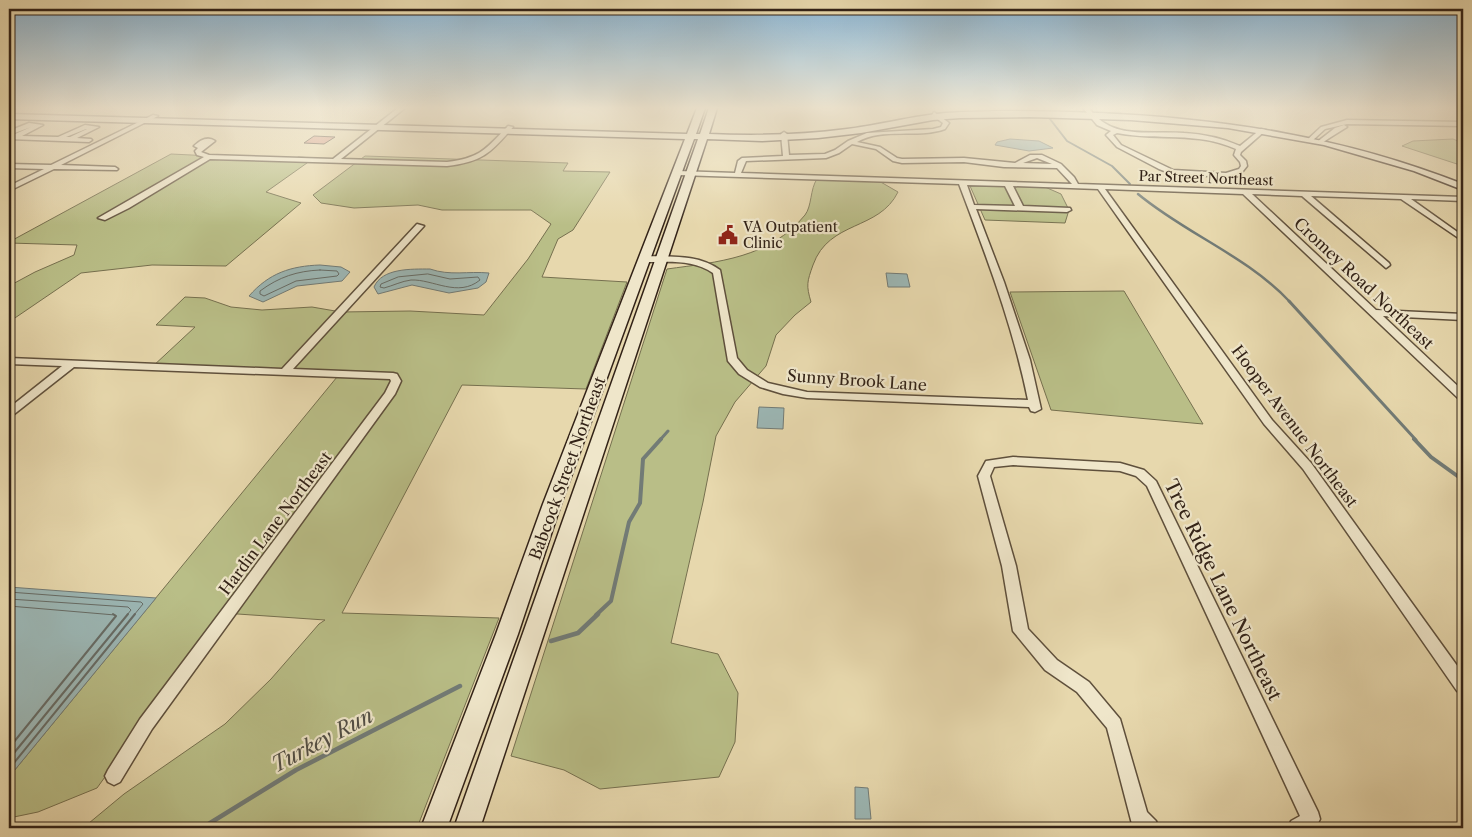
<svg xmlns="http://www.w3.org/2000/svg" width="1472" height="837" viewBox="0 0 1472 837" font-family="'Libre Caslon Text',serif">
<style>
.green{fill:#b9be87;stroke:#76704f}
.water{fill:#9cb7b5;stroke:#727b76}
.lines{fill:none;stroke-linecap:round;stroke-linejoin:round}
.shore-far1{stroke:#676c66;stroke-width:1}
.shore{stroke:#676c66;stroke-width:2}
.stream-far4{stroke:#727b76;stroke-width:2}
.stream-far3{stroke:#727b76;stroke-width:2.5}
.stream-far2{stroke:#727b76;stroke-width:3}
.stream-far1{stroke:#727b76;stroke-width:4}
.stream{stroke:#727b76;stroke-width:4.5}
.building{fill:#d28f7c;stroke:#322217}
.street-casing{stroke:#5f503c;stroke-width:3}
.secondary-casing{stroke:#322217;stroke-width:3}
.street{fill:#efe6ca;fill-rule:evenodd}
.secondary{fill:#efe6ca;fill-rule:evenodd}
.labels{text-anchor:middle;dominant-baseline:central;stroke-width:4.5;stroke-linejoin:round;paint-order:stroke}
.far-street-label{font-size:14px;fill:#322217;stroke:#efe6ca}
.far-poi-label{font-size:14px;fill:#322217;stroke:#efe6ca;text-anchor:start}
.street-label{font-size:16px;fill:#322217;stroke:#efe6ca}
.near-street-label{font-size:19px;fill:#322217;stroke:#efe6ca}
.near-water-label{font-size:21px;font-style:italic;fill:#524f46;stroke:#efe6ca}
</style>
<rect width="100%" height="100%" fill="#e7d8ad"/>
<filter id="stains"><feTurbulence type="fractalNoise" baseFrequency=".004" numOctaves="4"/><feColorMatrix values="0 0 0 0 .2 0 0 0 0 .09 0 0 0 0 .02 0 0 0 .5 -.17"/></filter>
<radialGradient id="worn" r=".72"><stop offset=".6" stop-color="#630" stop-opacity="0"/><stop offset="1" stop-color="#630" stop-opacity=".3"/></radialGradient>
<path class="green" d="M1453,139L1463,143V166L1402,146L1413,141Z
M171,154L294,160L298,157L314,158L266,192L301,203L226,266L152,265L81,273L9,322V286L35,272L74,255L77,245L9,243V242Z
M365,156L568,163L563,171L610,172L573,230L558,239L542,277L627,282L586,389L462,385L342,613L499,618L417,828H83L124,794L225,724L271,679L319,624L325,620L223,613L97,788L38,812L9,818V777L337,377L152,367L195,327L156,325L185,297L205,298L231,307L262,310L312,307L341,312L410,311L484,315L528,259L551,224L531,210H442L418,205L354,208L321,203L313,195Z
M817,179L879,181L898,192C879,231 829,220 813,265C807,282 806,285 811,302L795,315L776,335L766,366L735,402L716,436L703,502L671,643L718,654L738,693L735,742L719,777L600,789L564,770L511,756L667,269C718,262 770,258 805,215C812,206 810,189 817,179Z
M970,186L1045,187L1061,194L1069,210L1065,223L985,220Z
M1124,291L1203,424L1051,410L1010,292Z"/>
<path class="water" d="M1010,139L1039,141L1053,148L1029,151L995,145L997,142Z
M320,265L341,267L350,272L342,281L297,286L263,302L249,296C269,273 291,266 320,265Z
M430,269C450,276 468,271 489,273L486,282L478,288L449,293L412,285L378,294L374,287C382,268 411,269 430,269Z
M886,273L907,274L910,287H888Z
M759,407L784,408L783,429L757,428Z
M9,587L156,598L9,777Z
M855,787L868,788L871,819H855Z"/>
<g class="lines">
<path class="shore-far1" d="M320,270L337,271L339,274L337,276L296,281L264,296L260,294V291C279,277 297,271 320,270Z
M428,274L450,279L478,277L480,280C458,298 433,279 411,280C402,281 392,286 384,288L380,287L381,284L398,277Z
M9,592L141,602L143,604L134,615
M9,599L128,607L131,610L127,615
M9,606L115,615"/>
<path class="shore" d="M9,748L116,616L113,614
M9,759L128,614
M9,769L135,614"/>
<path class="stream-far4" d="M1050,119L1067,141L1112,166L1130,184"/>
<path class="stream-far3" d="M1138,194C1186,234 1247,256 1290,302"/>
<path class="stream-far2" d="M1289,301L1416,440
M660,440L668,431"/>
<path class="stream-far1" d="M1414,439L1431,457L1463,480
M596,615L611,601L629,522L640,503L643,459L661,439"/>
<path class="stream" d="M551,641L578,633L598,614
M202,828L296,770L460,686"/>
</g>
<path class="building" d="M314,136L335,137L324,144L304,143Z"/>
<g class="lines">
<defs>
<path id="street" d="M9,108H17L9,112Z
M398,108H405L341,159L447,162C480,158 486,149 508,126L513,127C491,153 482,162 447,166L210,159L129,208L105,220L98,218L204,157L197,155L195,151L198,148L194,146C200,140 208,136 215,141L201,152L209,155L333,159Z
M1083,108H1089C1112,141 1149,130 1184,133C1203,134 1222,138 1240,146L1261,129L1266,130L1241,152L1240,155L1246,161L1247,166L1243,171L1227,177L1172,174L1159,169L1117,147L1106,135L1111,131L1097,125ZM1117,133C1158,141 1196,131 1236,149L1234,155L1240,162L1241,166L1239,169L1226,173L1173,170L1121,145L1113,135Z
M934,112L949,123L945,129C917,139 883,127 857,142L880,147L897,158L902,159L964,158L1015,163L1030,155H1042L1061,164L1074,177L1078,184L1463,197V201L1411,199L1463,236V241L1401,199L1311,196L1389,263L1390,265L1386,268L1302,196L1252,194L1376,310L1463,314V320L1383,316L1463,391V400L1459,399L1243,194L1105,189L1272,420L1311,463L1463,674V693L1457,691L1303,469L1264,424L1098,189L1013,186L1023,206L1070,208L1071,210L1067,212L976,209L1004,282L1030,360L1041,409L1035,412L1031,411L1029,407L807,398L783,394L760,387L739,374L728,361L713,273C693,259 668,262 645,262L641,259L645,256C671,257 698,254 720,270L737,358L747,370L768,383L807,392L1028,400C1013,326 986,255 959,184L678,175L675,173L678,171L735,173L738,161L742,158L783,156L781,134L784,132L787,134L789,155L825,154L835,150L848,141L867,133L933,129L941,127L943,123L932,115ZM852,144L876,149L893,161L902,163L964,162L1004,167L1057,168L1072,184L741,173L746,161L826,158L839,153ZM1037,158L1052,164L1023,163ZM967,185L1005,186L1015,206L974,205Z
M153,115L158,116L61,165L115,167L118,169L117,170L54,169L9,191V186L44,169L9,168V164L51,165Z
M1347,120L1463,122V126L1347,124L1325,129L1312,141L1307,140L1321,127Z
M29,123L43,125L22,136L58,137L85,125L99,127L77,138L91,139L92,140L89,142L9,139V135H13L31,127L9,135V131ZM87,129L70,137H66L86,129Z
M1344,125L1347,127C1339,132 1330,137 1322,143L1317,142L1335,128Z
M417,224L424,226L293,369L393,373L397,374L401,381L395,394L152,729L120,782L114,785L108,782L105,776L108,770L140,719L385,393L391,381L390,379L74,367L13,415L9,416V408L62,366L9,364V358L282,369Z
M1013,457L1120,463L1144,470L1156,481L1318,812L1320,819C1315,832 1301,828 1289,828L1291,821L1300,816L1147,486L1136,476L1120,471L1013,465L994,467L990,476L1016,566L1028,629L1057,660L1089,682L1120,719L1147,812L1156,821L1158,828H1137L1132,824L1107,728L1077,692L1045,670L1013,631L1002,566L978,476L986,461Z"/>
<path id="secondary" d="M697,108H705L696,134H700L709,108H717L709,134C755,136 801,135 847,129C880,125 912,116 945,113C996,110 1048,111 1099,113C1226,119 1344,137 1463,184V190L1414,171L1324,145L1228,128L1131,120L1030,117L960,118L933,120L861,133L818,138L762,141L707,139L480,828H454L698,139H694L561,504L518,634L447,828H421L496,634L543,504L685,139L9,119V114L687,134Z"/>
</defs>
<use href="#street" class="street-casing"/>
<use href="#secondary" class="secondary-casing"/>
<use href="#street" class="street"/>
<use href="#secondary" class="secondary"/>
</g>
<linearGradient id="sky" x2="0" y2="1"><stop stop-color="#89b5d4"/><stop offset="0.48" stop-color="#f4edda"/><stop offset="1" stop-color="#f4edda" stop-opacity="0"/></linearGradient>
<rect width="1472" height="225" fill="url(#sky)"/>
<defs>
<symbol id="civic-bare" viewBox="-9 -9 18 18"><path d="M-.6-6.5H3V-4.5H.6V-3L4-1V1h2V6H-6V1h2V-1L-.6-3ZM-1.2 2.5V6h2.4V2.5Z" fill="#8f2418" stroke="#efe6ca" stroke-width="2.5" paint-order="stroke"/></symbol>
</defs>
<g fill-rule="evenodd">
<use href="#civic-bare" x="714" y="221" width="28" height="28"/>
</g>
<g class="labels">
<g class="far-street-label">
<text transform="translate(1206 178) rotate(2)">Par Street Northeast</text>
</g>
<g class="far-poi-label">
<text x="743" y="227">VA Outpatient<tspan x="743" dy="16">Clinic</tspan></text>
</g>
<g class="street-label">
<text transform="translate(1364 283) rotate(43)">Cromey Road Northeast</text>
<text transform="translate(857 380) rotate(4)">Sunny Brook Lane</text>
<text transform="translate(1295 426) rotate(53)">Hooper Avenue Northeast</text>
<text transform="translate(567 468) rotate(-70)">Babcock Street Northeast</text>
<text transform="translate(275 523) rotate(-53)">Hardin Lane Northeast</text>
</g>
<g class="near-street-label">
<text transform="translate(1223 590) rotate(64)">Tree Ridge Lane Northeast</text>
</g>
<g class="near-water-label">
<text transform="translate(322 740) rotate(-28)">Turkey Run</text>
</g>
</g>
<rect width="1472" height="837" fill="none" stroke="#e7d8ad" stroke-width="30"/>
<rect x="10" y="10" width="1452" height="817" fill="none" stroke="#322217" stroke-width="2.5"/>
<rect x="15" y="15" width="1442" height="807" fill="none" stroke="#322217"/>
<rect width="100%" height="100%" filter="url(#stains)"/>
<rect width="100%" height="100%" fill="url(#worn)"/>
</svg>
